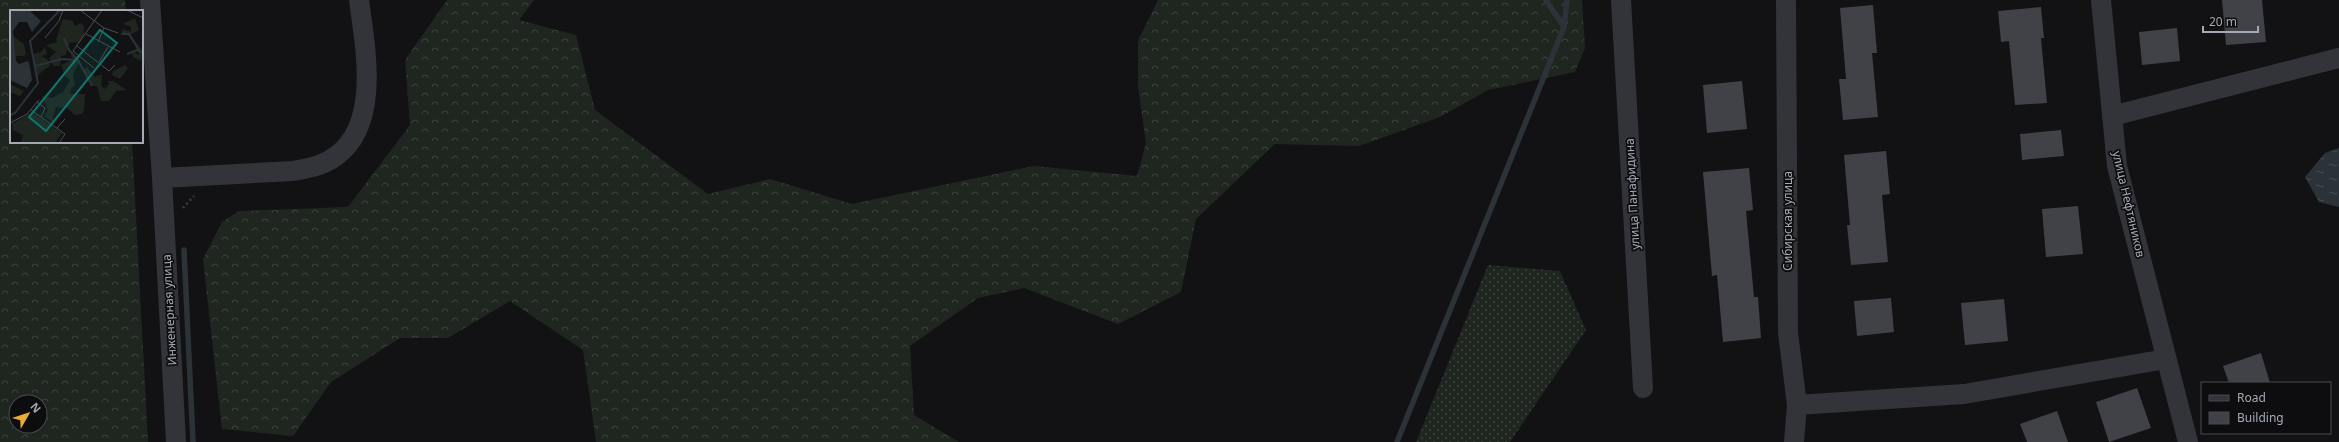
<svg xmlns="http://www.w3.org/2000/svg" width="2339" height="442" viewBox="0 0 2339 442" font-family="'Noto Sans',sans-serif">
<style>
.grass{fill:url(#grass-dots)}
.forest{fill:url(#forest-crowns);fill-rule:evenodd}
.water{fill:url(#water-ripples)}
.lines{fill:none;stroke-linecap:round;stroke-linejoin:round}
.stream{stroke:#2b3339;stroke-width:5.5}
.building{fill:#414247}
.path{stroke:#393b40;stroke-width:2.5;stroke-dasharray:2 3;stroke-linecap:butt}
.minor{stroke:#333439;stroke-width:20}
.labels{text-anchor:middle;dominant-baseline:central;stroke-width:3.5;stroke-linejoin:round;paint-order:stroke}
.street-label{font-size:12px;fill:#a4a9b4;stroke:#0d0d0f}
.inset-river{fill:none;stroke:#2b3339;stroke-width:2}
.inset-road{fill:none;stroke:#4c4e54;stroke-width:1}
.view{fill:#0f766e;fill-opacity:0.15;stroke:#0f766e;stroke-width:2}
.inset-edge{fill:none;stroke:#a4a9b4;stroke-width:2}
</style>
<defs>
<pattern id="grass-dots" width="8" height="8" patternUnits="userSpaceOnUse"><rect width="8" height="8" fill="#1f261f"/><path d="M2 2h.1M6 6h.1" fill="none" stroke="#3d433d" stroke-width="1.8" stroke-linecap="round"/></pattern>
<pattern id="forest-crowns" width="20" height="18" patternUnits="userSpaceOnUse"><rect width="20" height="18" fill="#1f261f"/><path d="M2 6a3 3 0 1 1 6 0M12 15a3 3 0 1 1 6 0" fill="none" stroke="#3d433d"/></pattern>
<pattern id="water-ripples" width="26" height="14" patternUnits="userSpaceOnUse"><rect width="26" height="14" fill="#2b3339"/><path d="M2 4q2-2 4 0t4 0M15 11q2-2 4 0t4 0" fill="none" stroke="#474e53"/></pattern>
</defs>
<rect width="100%" height="100%" fill="#121214"/>
<path class="grass" d="M1488,265L1560,271L1586,330L1510,442H1416Z"/>
<path class="forest" d="M0,0H125L126,11H11V142H132L148,442H0ZM16,402H40V426H16Z
M447,0H534L519,20L576,35L595,110L708,194L770,179L852,204L1034,166L1137,176L1146,143L1138,86V41L1158,0H1582L1585,48L1575,72L1488,90L1440,117L1359,146L1275,144L1196,219L1181,292L1118,324L1024,288L978,298L910,346L914,415L959,442H596L583,350L510,301L448,338H400L331,382L293,436L222,429L203,259L222,222L239,211L348,207L410,125L405,60Z"/>
<path class="water" d="M2339,148V207L2319,202L2305,177L2325,153Z"/>
<g class="lines">
<path class="stream" d="M1546,0L1564,27
M184,250L193,442
M1397,442L1564,27L1567,0"/>
</g>
<path class="building" d="M2222,0H2262L2266,42L2226,45Z
M1873,5L1877,53H1872L1878,117L1843,120L1839,79H1846L1840,8Z
M2041,7L2044,38H2041L2047,103L2015,105L2009,41L2001,42L1998,11Z
M2177,28L2180,61L2142,65L2139,32Z
M1742,81L1747,129L1707,133L1703,85Z
M2061,130L2064,156L2022,160L2020,134Z
M1886,151L1890,194L1882,195L1888,262L1851,265L1847,225H1850L1844,155Z
M1749,168L1753,210L1746,211L1754,297H1758L1761,338L1723,342L1717,275L1712,276L1703,172Z
M2078,206L2083,254L2046,257L2042,209Z
M1891,298L1894,332L1857,336L1854,301Z
M2004,299L2008,341L1965,345L1961,303Z
M2261,353L2270,383H2229L2223,366Z
M2137,388L2151,428L2109,442L2096,402Z
M2057,411L2068,442H2027L2020,424Z"/>
<g class="lines">
<path class="path" d="M183,208L194,196"/>
<path class="minor" d="M150,0L162,178L293,171C308,168 323,166 336,156C381,124 365,46 359,0
M1621,0L1643,388
M1786,0L1788,333L1797,405L1794,442
M2101,0L2117,166L2188,442
M2112,116L2339,58
M162,178L176,442
M1797,405L1964,394L2166,359"/>
</g>
<g class="labels">
<g class="street-label">
<text transform="translate(1632 194) rotate(-93)">улица Панафидина</text>
<text transform="translate(2129 204) rotate(77)">улица Нефтяников</text>
<text transform="translate(1787 221) rotate(-90)">Сибирская улица</text>
<text transform="translate(169 310) rotate(-93)">Инженерная улица</text>
</g>
</g>
<g transform="translate(10 10)">
<rect width="133" height="133" fill="#121214"/>
<path d="M53,9L63,11L65,16L71,13L74,16V26L69,32L59,33L56,45L51,46L50,56H43L39,48L46,42L36,35L48,32L46,30ZM3,26L14,34L16,44L13,46H5ZM35,37L37,44L32,46L38,50L40,56L29,64L26,71L23,44L31,42ZM115,55L118,58L110,69L102,65L103,61ZM77,57L86,69L85,66L92,65L91,76L95,79L99,74L98,71H103L117,80L106,81L99,91H91L87,76H83L74,60Z" fill="#1f261f"/>
<path d="M125,8L129,20L120,25L133,41L131,51L123,47L122,44L125,42L128,45L131,42L118,25H110L113,19L121,22V17L113,14ZM61,43L70,51L63,64L65,75L61,78L60,84H75L74,101L72,104L65,105L57,98L46,97L42,112L34,106L38,100L32,86L42,88L53,82L60,70L55,66L51,55L62,50ZM22,102L52,123L45,133H11L13,125L3,120L2,114Z" fill="#1f261f"/>
<path d="M0,74L14,81L10,86L0,82Z" fill="#1f261f"/>
<path d="M0,0H19L31,11L22,22L17,12H9L3,21L6,51L9,54L18,51L20,57L22,70L17,78L0,70Z" fill="#2b3339"/>
<path class="inset-river" d="M112,24H119L129,40M54,28L59,40L68,50L82,76M117,44L127,40L133,43M25,56L52,49L67,50M0,105L5,103L28,73L20,31L50,0"/>
<path class="inset-road" d="M70,0L94,18L108,23M117,0L133,8M76,24L110,42M35,28L49,11L53,0M88,32L94,18M67,36L99,61L105,55M89,52L98,37M84,58L63,41L92,0M21,100L31,107L35,98L27,92M31,107L55,124L49,133M0,113L17,104L29,90M47,118L55,109"/>
<path class="view" d="M90,20L107,33L36,121L19,107Z"/>
<rect width="133" height="133" class="inset-edge"/>
</g>
<rect x="2201" y="382" width="130" height="52" fill="#0d0d0f" stroke="#494b51"/>
<rect x="2209" y="395" width="20" height="6" fill="#333439" stroke="#494b51"/>
<text x="2237" y="402" font-size="12" fill="#a4a9b4">Road</text>
<rect x="2209" y="412" width="20" height="12" fill="#414247" stroke="#494b51"/>
<text x="2237" y="422" font-size="12" fill="#a4a9b4">Building</text>
<g transform="translate(28 414) rotate(51)"><circle r="19" fill="#0d0d0f" stroke="#494b51"/>
<path d="M0-3L7 15L0 10L-7 15Z" fill="#ebac33"/>
<text y="-6" font-size="11" font-weight="bold" text-anchor="middle" fill="#a4a9b4">N</text>
</g>
<path d="M2203 26v6h55v-6" fill="none" stroke="#a4a9b4" stroke-width="2"/>
<text x="2209" y="26" font-size="12" fill="#a4a9b4" stroke="#0d0d0f" stroke-width="3" paint-order="stroke">20 m</text>
</svg>
